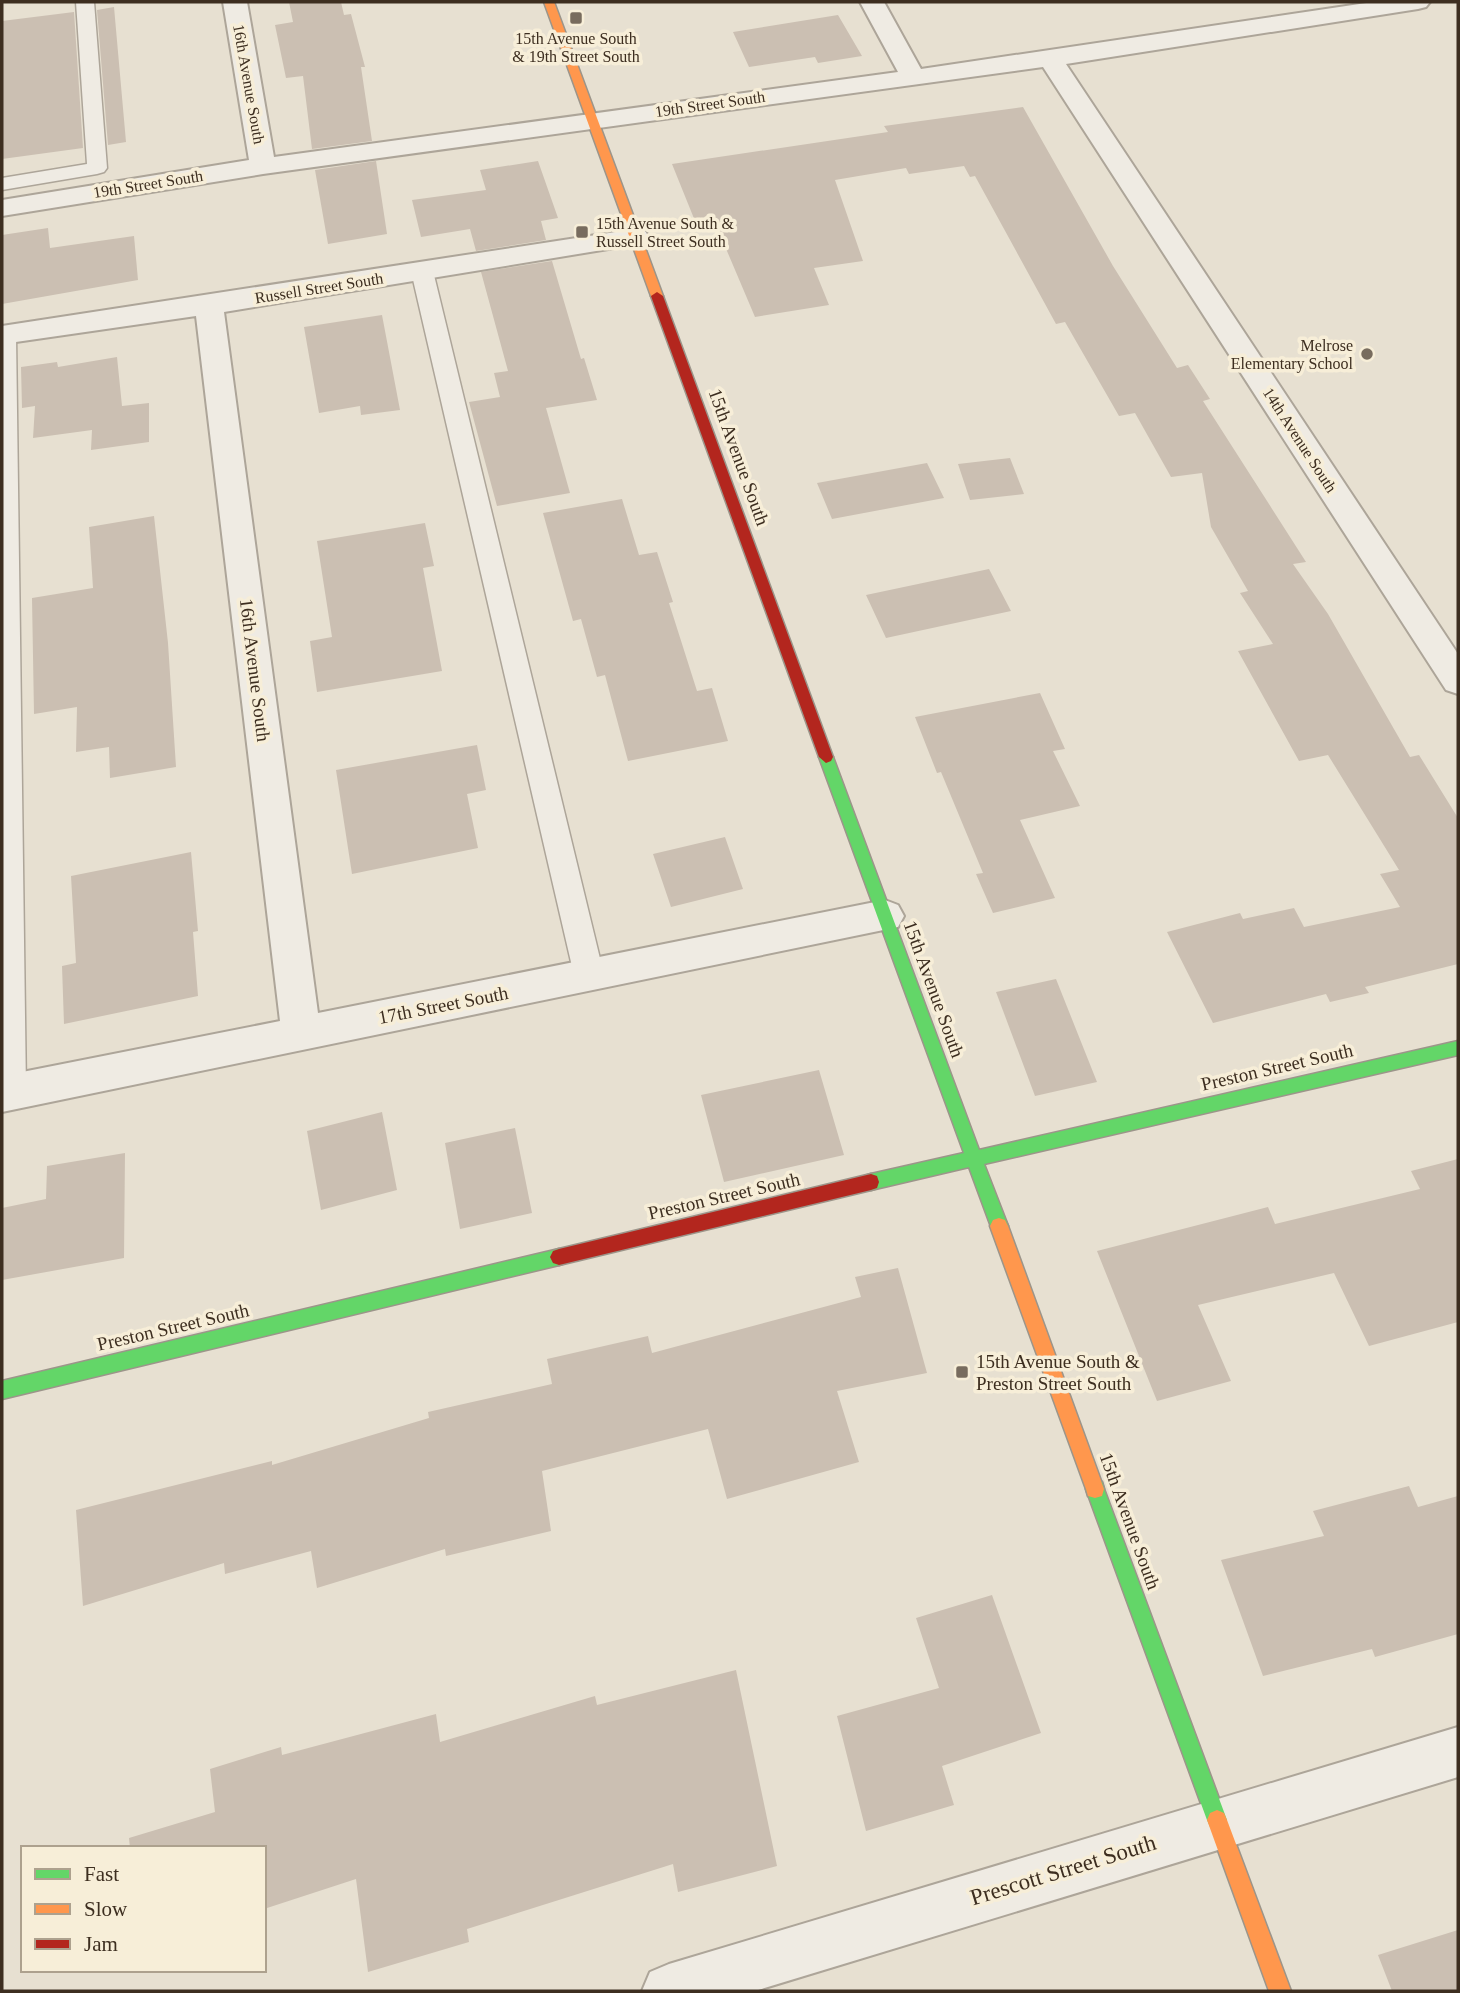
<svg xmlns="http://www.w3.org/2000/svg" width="1460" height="1993" viewBox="0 0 1460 1993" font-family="Georgia,serif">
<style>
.building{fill:#cbbfb2}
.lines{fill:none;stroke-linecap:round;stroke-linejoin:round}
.lane-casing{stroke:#ada599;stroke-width:3}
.street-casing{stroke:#ada599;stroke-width:4}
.fast-casing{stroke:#9c958a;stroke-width:3}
.slow-casing{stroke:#9c958a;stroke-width:3}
.jam-casing{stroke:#9c958a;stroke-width:3}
.lane{fill:#efebe3;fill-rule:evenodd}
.street{fill:#efebe3;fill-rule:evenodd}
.fast{fill:#63d668;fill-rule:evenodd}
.slow{fill:#ff974d;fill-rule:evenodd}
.jam{fill:#b3261e;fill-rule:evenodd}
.poi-dot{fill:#786c5e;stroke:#f7eed8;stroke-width:2.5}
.labels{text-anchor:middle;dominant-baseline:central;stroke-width:7;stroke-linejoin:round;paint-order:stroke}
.far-poi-label{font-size:16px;fill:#3d2e20;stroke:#f7eed8}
.far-street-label{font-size:16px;fill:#3d2e20;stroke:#f7eed8}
.street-label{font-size:19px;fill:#3d2e20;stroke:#f7eed8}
.poi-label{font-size:19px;fill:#3d2e20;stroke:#f7eed8;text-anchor:start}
.near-street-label{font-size:23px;fill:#3d2e20;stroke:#f7eed8}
</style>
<rect width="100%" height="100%" fill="#e7e0d1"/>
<path class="building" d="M289,2H341L344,15L351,14L365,67H361L372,141L312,149L303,76L286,78L275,25L293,22Z
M114,7L126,142L108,145L97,10Z
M74,12L83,148L2,159V21Z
M838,15L862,56L818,63L815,57L749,67L733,32Z
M1023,107L1113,266L1177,368L1188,365L1210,399L1203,401L1306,562L1293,564L1328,614L1410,757L1419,755L1458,818V964L1365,987L1369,993L1330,1002L1326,994L1213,1023L1167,932L1240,913L1243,919L1294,908L1304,927L1400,907L1380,874L1399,870L1328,755L1299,761L1238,651L1273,644L1240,593L1248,591L1211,527L1202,473L1171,477L1135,413L1119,416L1065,322L1056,324L975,176L970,177L964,166L909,174L906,168L835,180L863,261L814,268L829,305L755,317L713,218L695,221L672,164L888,132L884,126Z
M376,161L387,234L328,244L315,170Z
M538,161L558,218L541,221L546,240L476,251L470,229L421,237L412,200L486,190L480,170Z
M48,228L50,248L134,236L138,280L2,304V235Z
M552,261L581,359L584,358L597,400L546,408L570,493L497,506L469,402L500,397L494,373L508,371L481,272Z
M382,315L400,410L361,415L360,406L319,413L304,327Z
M117,357L122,406L149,403V442L91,450L92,430L33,438L35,406L22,408L21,367L57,362L58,367Z
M1010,458L1024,494L970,500L958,464Z
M927,463L944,498L832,519L817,483Z
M622,499L639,555L657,552L673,602L669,603L697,691L712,688L728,741L628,761L605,675L597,677L581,619L573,621L543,513Z
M154,516L168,643L176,767L110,778L109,747L76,752L77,707L34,714L32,598L93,588L89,527Z
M425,523L434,566L423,568L442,671L317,692L310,641L332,637L317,541Z
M989,569L1011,611L886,638L866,595Z
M1040,693L1065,749L1053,751L1080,806L1020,820L1055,898L993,913L976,874L983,873L941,772L937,773L915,717Z
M477,745L486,790L467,794L478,848L352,874L336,770Z
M725,837L743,889L671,907L653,854Z
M191,852L198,931L193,932L198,996L64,1024L62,966L76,963L71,876Z
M1056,979L1097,1082L1035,1096L996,992Z
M819,1070L844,1155L724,1182L701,1095Z
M382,1112L397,1190L321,1210L307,1131Z
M515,1128L532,1213L460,1229L445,1143Z
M125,1153L124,1258L2,1280V1208L46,1199L47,1166Z
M1458,1159V1322L1369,1346L1334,1273L1198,1305L1231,1381L1157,1401L1097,1251L1268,1207L1275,1224L1420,1189L1411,1171Z
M898,1268L927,1373L837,1391L859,1462L727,1499L708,1429L542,1471L551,1531L446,1556L445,1549L317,1588L311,1551L225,1574L224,1563L83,1606L76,1510L272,1461V1465L429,1418L428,1412L552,1384L547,1359L648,1336L652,1353L861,1297L855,1277Z
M1409,1486L1418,1507L1458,1496V1634L1375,1657L1372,1649L1263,1676L1221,1560L1324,1536L1313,1511Z
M992,1595L1041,1733L942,1766L954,1805L866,1831L837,1716L939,1688L916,1618Z
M736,1670L777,1866L678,1892L673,1864L467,1929L469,1942L368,1972L356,1879L264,1909V1848H130L129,1838L215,1812L210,1769L281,1747L282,1755L436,1714L440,1742L595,1696L597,1705Z
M1458,1930V1991H1392L1378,1955Z"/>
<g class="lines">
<defs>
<path id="lane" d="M76,2H94L107,168L104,172L97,174L2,190V178L87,164Z
M422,264L430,266L433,271L604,975L599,984L589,988L579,984L574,975L411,271L414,266Z
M5,328L13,330L16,335L26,1092L22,1102L11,1106L2,1102V329Z"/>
<path id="street" d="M223,2H247L274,157L898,72L860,2H884L921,69L1373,2H1430L1426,7L1418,9L1066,64L1458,654V694L1446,690L1043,67L263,174L2,216V200L249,160Z
M635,229L645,231L649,237L645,243L224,312L318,1013L885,900L898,905L904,916L898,927L2,1112V1076L280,1021L196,316L2,344V326Z
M1458,1727V1777L755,1991H642L650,1972L669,1964Z"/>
<path id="fast" d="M826,751L833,757L979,1150L1458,1041V1055L984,1164L1008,1226L1005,1232L999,1234L993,1232L969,1167L871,1190L865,1188L863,1182L865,1176L871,1174L964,1153L819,757Z
M559,1249L565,1251L568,1257L565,1263L559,1265L2,1399V1381Z
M1095,1480L1102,1482L1104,1489L1227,1820L1224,1827L1217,1830L1210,1827L1207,1820L1086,1489L1088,1482Z"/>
<path id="slow" d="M544,2H554L663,296L661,299H653L651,296Z
M999,1218L1005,1220L1008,1226L1104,1489L1102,1496L1095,1498L1088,1496L1086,1489L990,1226L993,1220Z
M1217,1810L1224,1813L1227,1820L1291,1991H1269L1207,1820L1210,1813Z"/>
<path id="jam" d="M657,292L663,296L833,757L831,761L826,763L819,757L651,296Z
M871,1174L877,1176L879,1182L877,1188L871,1190L559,1265L553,1263L550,1257L553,1251L559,1249Z"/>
</defs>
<use href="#lane" class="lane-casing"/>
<use href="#street" class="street-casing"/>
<use href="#fast" class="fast-casing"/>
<use href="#slow" class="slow-casing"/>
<use href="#jam" class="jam-casing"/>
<use href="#lane" class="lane"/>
<use href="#street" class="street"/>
<use href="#fast" class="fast"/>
<use href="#slow" class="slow"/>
<use href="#jam" class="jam"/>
</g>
<g class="poi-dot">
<rect x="569" y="11" width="14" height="14" rx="3.5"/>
<rect x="575" y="225" width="14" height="14" rx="3.5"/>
<circle cx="1367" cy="354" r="7"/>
<rect x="955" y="1365" width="14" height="14" rx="3.5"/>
</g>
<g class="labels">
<g class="far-poi-label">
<text x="576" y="38">15th Avenue South<tspan x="576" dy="18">&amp; 19th Street South</tspan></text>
<text x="596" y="223" text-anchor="start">15th Avenue South &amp;<tspan x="596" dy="18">Russell Street South</tspan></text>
<text x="1353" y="345" text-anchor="end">Melrose<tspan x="1353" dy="18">Elementary School</tspan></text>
</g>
<g class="far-street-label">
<text transform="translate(249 84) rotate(80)">16th Avenue South</text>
<text transform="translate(710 104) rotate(-8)">19th Street South</text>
<text transform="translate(148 184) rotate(-9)">19th Street South</text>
<text transform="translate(319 288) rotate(-9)">Russell Street South</text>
<text transform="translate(1300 440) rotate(57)">14th Avenue South</text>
</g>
<g class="street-label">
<text transform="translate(739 457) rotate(70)">15th Avenue South</text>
<text transform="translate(255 670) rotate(83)">16th Avenue South</text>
<text transform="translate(934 989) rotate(70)">15th Avenue South</text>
<text transform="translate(443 1005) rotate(-11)">17th Street South</text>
<text transform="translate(1277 1067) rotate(-13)">Preston Street South</text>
<text transform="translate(724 1196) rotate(-13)">Preston Street South</text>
<text transform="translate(173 1327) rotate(-13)">Preston Street South</text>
<text transform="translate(1130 1521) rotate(70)">15th Avenue South</text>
</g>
<g class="poi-label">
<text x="976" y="1361">15th Avenue South &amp;<tspan x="976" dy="22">Preston Street South</tspan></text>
</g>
<g class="near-street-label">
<text transform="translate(1063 1870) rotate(-17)">Prescott Street South</text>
</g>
</g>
<rect width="1460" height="1993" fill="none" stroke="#3d2e20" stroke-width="7"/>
<rect x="21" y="1846" width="245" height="126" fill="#f7eed8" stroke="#ada18e" stroke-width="2"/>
<rect x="35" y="1869" width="35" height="10" fill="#63d668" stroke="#ada18e" stroke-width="2"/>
<text x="84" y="1881" font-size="21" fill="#3d2e20">Fast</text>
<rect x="35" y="1904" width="35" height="10" fill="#ff974d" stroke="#ada18e" stroke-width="2"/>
<text x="84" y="1916" font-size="21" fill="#3d2e20">Slow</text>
<rect x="35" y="1939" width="35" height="10" fill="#b3261e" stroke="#ada18e" stroke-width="2"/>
<text x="84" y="1951" font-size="21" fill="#3d2e20">Jam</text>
</svg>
